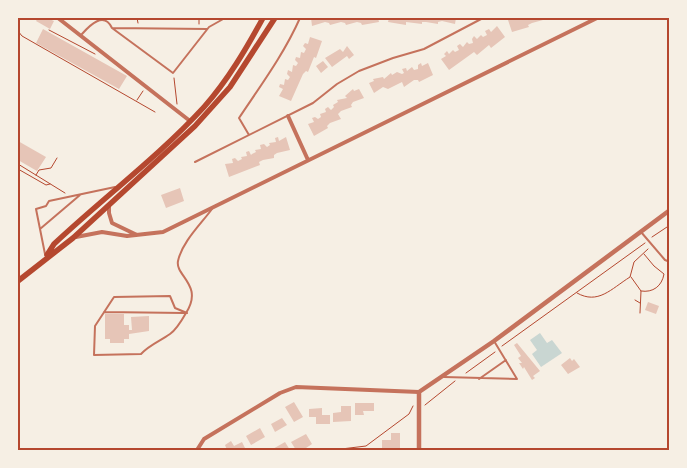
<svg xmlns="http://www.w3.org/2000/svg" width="687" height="468" viewBox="0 0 687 468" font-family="Ubuntu,sans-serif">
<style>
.water{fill:#c9d6d2}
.building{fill:#e6c5b7}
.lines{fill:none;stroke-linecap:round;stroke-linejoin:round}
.path{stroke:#b5482f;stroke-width:1}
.service{stroke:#c5725c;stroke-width:2}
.minor{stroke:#c5725c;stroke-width:4}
.tertiary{stroke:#c5725c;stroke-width:4.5}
.primary{stroke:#b5482f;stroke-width:5.5}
.neatline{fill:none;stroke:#b5482f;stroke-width:2}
</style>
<rect width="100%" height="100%" fill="#f6efe4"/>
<path class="water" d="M540,333L547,343L552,340L562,353L541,367L532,354L537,350L530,340Z"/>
<path class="building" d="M38,18H47L54,21L50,29L36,21Z
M311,18H378L379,22L362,25L361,23L357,22L346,25L345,23L341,22L330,25L329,23L325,22L312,26Z
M389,18H456L455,24L442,21L438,22V24L426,22H422V24L406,22V25L388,22Z
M514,18H543V20L532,23L528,25L529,27L512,32L508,20Z
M497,26L505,37L491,48L489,45L477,55L474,52L449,70L441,59L446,56L444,54L447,51L449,54L453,50L455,52L459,50L457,46L460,44L463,47L467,42L469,44L473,43L472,39L474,36L477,39L481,35L483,37L487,35L485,31L489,29L491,32Z
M43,29L127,76L119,89L36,43Z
M310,37L322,41L316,58L314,57L308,72L306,71L303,74L291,101L279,96L283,89L279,87L280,84L284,85L285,79L288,80L290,77L287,74L288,70L292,72L293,65L296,66L298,63L295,60L296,57L300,58L301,52L304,53L306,49L303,46L305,43L308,44Z
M347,46L354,55L349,59L347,56L332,67L325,58L340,49L343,52Z
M323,61L328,67L321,73L316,66Z
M421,63L422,66L428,63L433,75L419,82L418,80H414L404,87L402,82L388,89L383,87L374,93L369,83L374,81L373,79L383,77L384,79L391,73L392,75L397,72L402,74L404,73L402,69L406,68L407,71L412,67L414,70L418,69V65Z
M353,89L354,91L359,89L364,98L353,102L351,105L352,107L341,111L338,114L341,119L330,123L327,126L328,128L314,136L308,124L314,122L312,118L315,117L318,119L321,117L320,114L326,112L325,109L328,107L331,110L334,107L333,105L338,102L337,100L347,98L345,96Z
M278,137L279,141L286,137L290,150L277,153L274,155V158L263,160L259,162L260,165L229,177L225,164L233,163L232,159L235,158L238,161L242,159L241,157L247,156L246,152L249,151L251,155L252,154L256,152L255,150L261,149L260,145L264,144L267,147L270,145L269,143L276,142L275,138Z
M18,141L46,157L37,171L18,160Z
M180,188L184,201L166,208L161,195Z
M648,302L659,306L656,314L645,310Z
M105,314H124V325H129V330H132L131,317L149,316V331L129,334V339H124V343H110V339H105Z
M517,343L540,371L533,376L535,378L532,380L524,367L523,369L519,363H522L518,358L521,356L514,345Z
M570,358L572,361L574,359L580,367L568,374L561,365Z
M294,402L303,417L294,422L285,407Z
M355,403H374V411H363L364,415H355Z
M341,406H351V421L333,422V413L341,412Z
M322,408V415H330V424H316V417H309V409Z
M282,418L287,425L275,432L271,424Z
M260,428L265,437L251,445L246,436Z
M391,433H400V449H382V440H391Z
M306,434L312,444L303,450H296L291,442Z
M231,441L234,446L242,442L246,450H227L225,445Z
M285,442L290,450H271Z"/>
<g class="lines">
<path class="path" d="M137,18L138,23
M199,24V18
M49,30L95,54
M18,31L22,36L155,112
M174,78L177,104
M137,100L143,91
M18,164L65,193
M18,169L46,185L50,184
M36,175L39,170L51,168L57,158
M652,237L670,225
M631,277L641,291L640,313
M641,291C653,293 662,286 664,274L654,266L644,254
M577,293C598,305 611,289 630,277L634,262L648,249
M635,300L640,303
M502,346L645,243
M466,373L495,352
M425,405L455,381
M333,450L366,446L409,414L413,406"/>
<path class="service" d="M112,28L207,29
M82,34C90,25 104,11 112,28L173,73L209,27L225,18
M249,135L239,118C261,85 284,54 300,18
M195,162L313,103L337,84L359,71L393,58L424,49L483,18
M40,229L80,195
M641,232L665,260L670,262
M45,254L36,209L46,206L49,201L115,187
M104,312L184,313
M187,313L175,308L170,296L114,297L95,326L94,355L141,354C149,345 160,341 170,334C176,330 182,320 186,313C204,285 175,276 178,261C182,242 201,224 212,209
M444,377L517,379L494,341
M479,379L506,360"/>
<path class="minor" d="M58,18L190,121
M288,116L308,160
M109,206V213L112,223L137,235
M76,237L102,232L127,236L163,232L597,18
M197,450L204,439L280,393L296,387L419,392"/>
<path class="tertiary" d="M419,450V392L494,341L670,210"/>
<path class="primary" d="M47,255L54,244C103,198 158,157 204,107C228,80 246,49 263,18
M18,281L73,238L195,126L230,87L275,18"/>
</g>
<rect width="687" height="468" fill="none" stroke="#f6efe4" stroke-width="38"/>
<rect x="19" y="19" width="649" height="430" class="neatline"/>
</svg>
